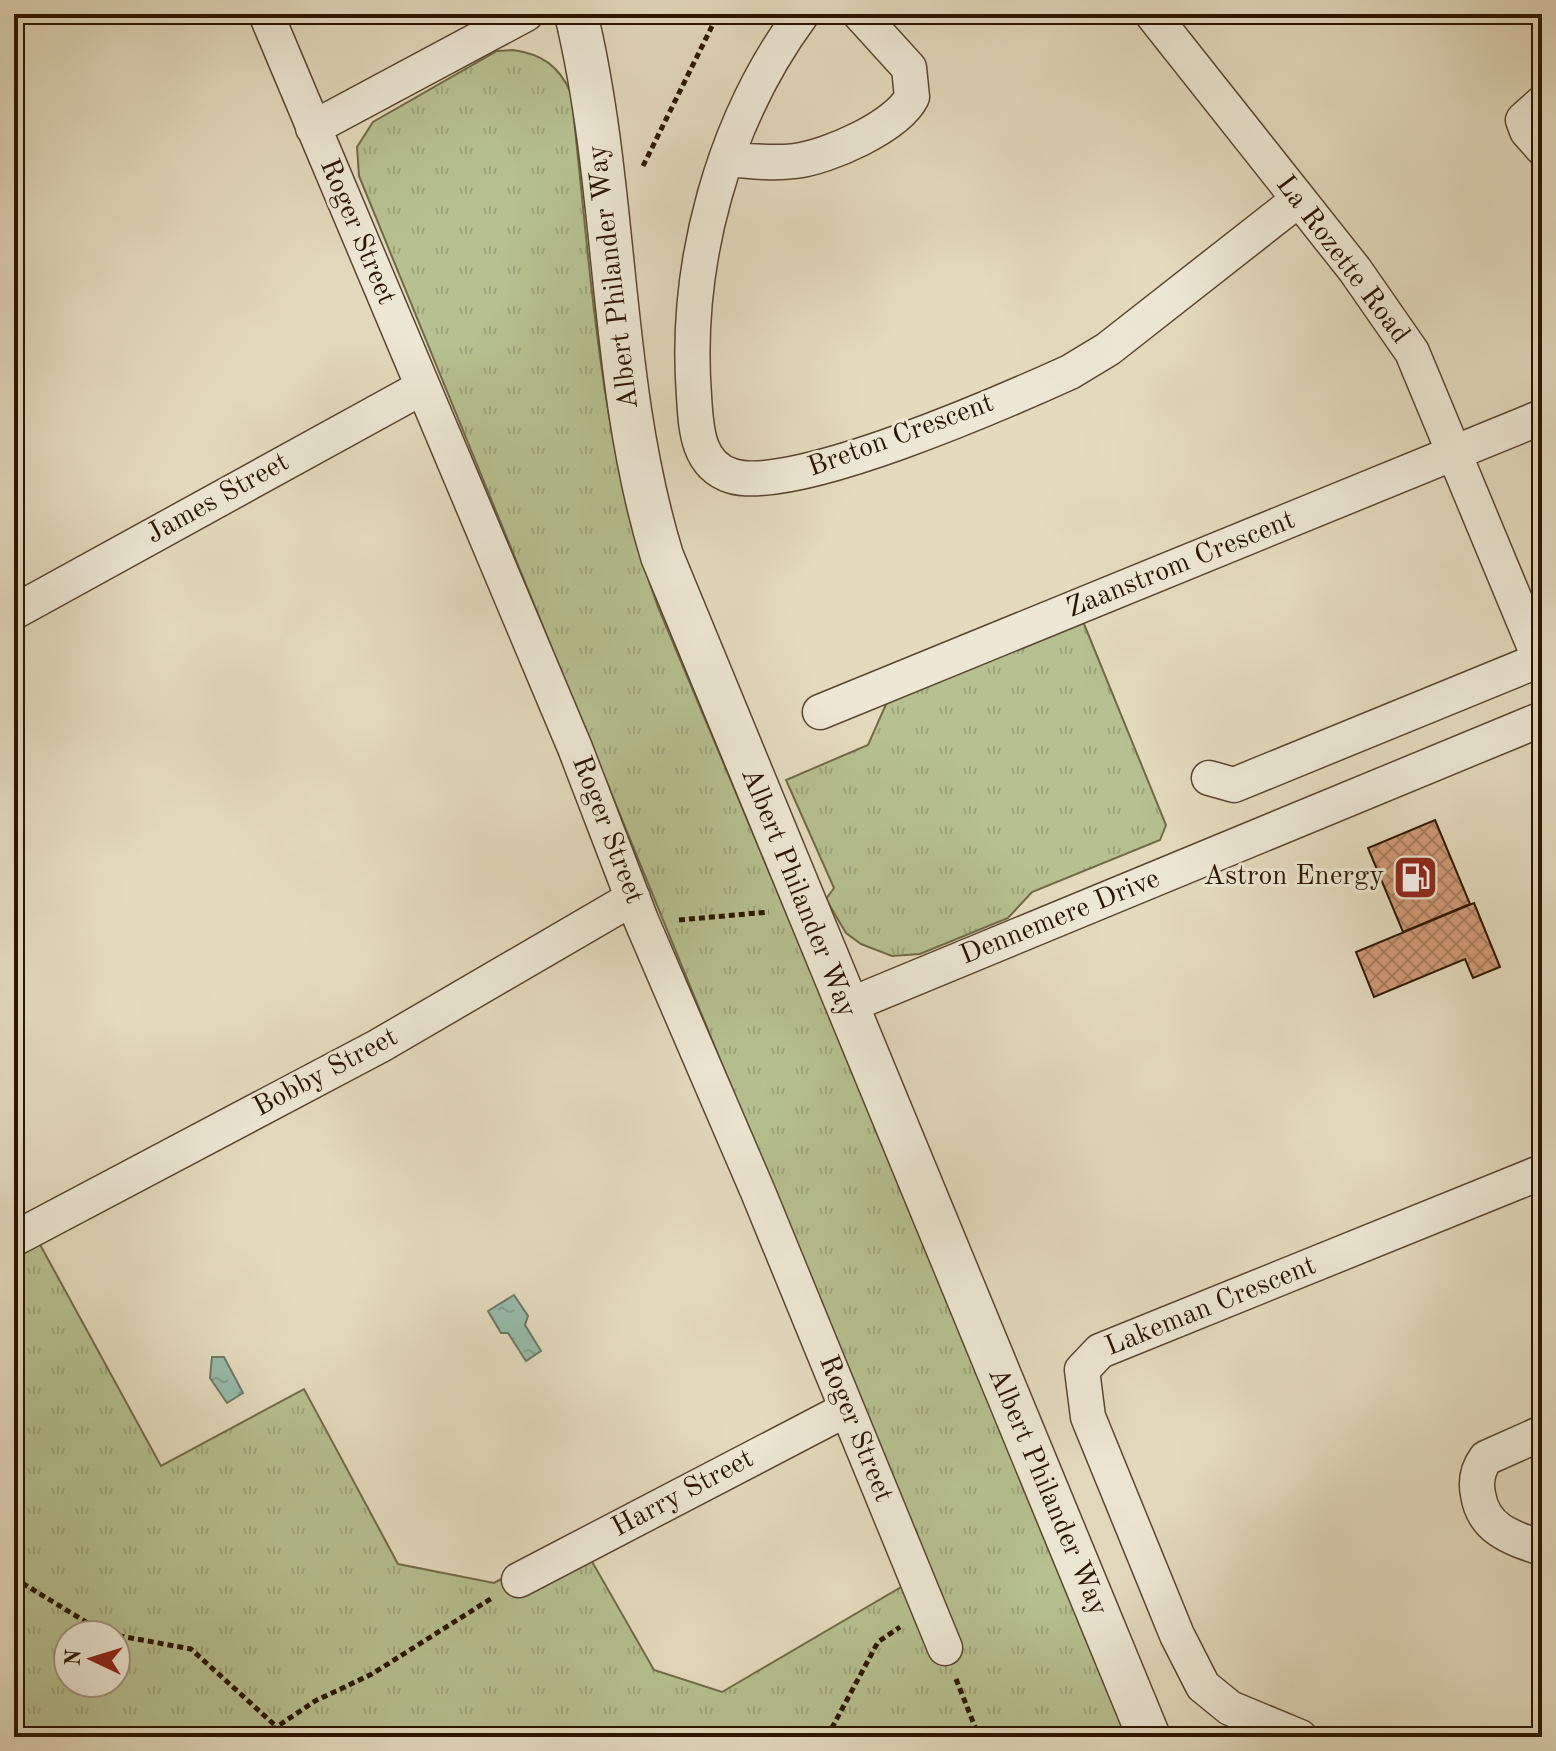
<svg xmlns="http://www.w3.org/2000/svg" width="1556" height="1751" viewBox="0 0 1556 1751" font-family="'Old Standard TT',serif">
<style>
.grass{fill:url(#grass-tufts);stroke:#716a48;stroke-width:2;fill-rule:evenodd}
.water{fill:url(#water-ripples);stroke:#6c7967;stroke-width:2}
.building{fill:url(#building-cross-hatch);stroke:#2c1500;stroke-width:2}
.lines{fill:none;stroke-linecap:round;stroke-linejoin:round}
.minor-casing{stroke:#5a4630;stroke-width:37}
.tertiary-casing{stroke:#5a4630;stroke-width:45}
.path{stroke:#2c1500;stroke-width:5;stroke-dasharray:6 4;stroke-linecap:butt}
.minor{stroke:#ede8d5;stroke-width:34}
.tertiary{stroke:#ede8d5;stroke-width:42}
.labels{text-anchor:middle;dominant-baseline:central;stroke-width:6;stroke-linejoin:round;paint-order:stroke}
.street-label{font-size:28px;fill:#2c1500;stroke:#ede8d5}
.poi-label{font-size:28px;fill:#2c1500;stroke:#ede8d5;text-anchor:end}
</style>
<defs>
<pattern id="grass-tufts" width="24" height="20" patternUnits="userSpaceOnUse" patternTransform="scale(2)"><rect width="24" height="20" fill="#b6c090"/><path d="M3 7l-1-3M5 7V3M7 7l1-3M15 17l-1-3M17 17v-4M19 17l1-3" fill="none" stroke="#9da47a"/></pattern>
<pattern id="water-ripples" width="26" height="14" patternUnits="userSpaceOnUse" patternTransform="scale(2)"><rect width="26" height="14" fill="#97bcab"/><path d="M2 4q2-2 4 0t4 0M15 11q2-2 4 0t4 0" fill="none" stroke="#82a191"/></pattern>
<pattern id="building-cross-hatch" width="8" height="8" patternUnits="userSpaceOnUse" patternTransform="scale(2)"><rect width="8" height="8" fill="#d09a75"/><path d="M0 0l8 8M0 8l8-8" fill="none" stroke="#a97c5e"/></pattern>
</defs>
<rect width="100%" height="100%" fill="#e4dbbe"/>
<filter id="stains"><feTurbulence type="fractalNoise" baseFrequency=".0025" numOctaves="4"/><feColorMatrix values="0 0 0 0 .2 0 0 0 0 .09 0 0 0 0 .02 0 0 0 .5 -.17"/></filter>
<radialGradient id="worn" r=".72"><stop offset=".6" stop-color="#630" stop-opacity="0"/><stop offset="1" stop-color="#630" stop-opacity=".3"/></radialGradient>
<path class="grass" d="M513,50C542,54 559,66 571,93C591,265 598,443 658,607L1132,1737H14V1251L37,1239L161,1466L304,1389L398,1564L494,1583L578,1537L654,1670L722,1692L903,1586L933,1660L961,1649L359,176L357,147L373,122L497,51ZM68,1635H116V1683H68Z
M1082,619L1166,825L1160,840L1032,892L1008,918L920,954L892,956L861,944L846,933L826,899L834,888L786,780L868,745L887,702Z"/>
<path class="water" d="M514,1295L528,1316L525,1325L541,1351L526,1361L508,1333H501L488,1311Z
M212,1357H224L243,1393L227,1403L210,1378Z"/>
<path class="building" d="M1435,820L1470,904L1403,932L1368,848Z
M1474,903L1500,967L1473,978L1465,959L1374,997L1356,952Z"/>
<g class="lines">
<defs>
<path id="minor" d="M266,14L575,748L641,920L758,1192L945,1648
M802,14C723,121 684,263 694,396C696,428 697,465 732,476C793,495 1006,401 1070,372L1108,349L1298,200
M1152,14L1355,270L1412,352L1542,665
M1542,103L1523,120L1527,131L1542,148
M313,128L526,14
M726,159C749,161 772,164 795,161C828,157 897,127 912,97L909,68L860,14
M14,612L423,387
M820,712L1542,417
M1209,778L1234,785L1542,659
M845,1007L1542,719
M14,1239L379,1046L633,898
M1542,1433L1486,1458C1478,1469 1475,1480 1478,1494C1483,1529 1511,1538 1542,1548
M519,1580L847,1409
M1300,1737L1230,1708L1203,1686L1177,1635L1088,1417L1082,1370L1100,1351L1542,1172"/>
<path id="tertiary" d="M576,14C619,192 608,380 662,556L1149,1737"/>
</defs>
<use href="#minor" class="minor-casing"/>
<use href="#tertiary" class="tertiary-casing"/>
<path class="path" d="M643,166L718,14
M679,920L769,912
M14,1578L104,1633L191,1649L288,1737
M956,1679L979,1737
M242,1737L275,1728L315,1701L372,1674L492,1598
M827,1737L878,1642L900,1627"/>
<use href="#minor" class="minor"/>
<use href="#tertiary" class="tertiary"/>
</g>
<defs>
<symbol id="fuel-square" viewBox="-11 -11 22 22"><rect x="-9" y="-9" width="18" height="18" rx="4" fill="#8f2418" stroke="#ede8d5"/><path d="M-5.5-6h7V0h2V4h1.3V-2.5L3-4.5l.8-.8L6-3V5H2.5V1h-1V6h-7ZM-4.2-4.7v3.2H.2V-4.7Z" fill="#fff"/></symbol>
</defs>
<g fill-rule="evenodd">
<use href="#fuel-square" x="1390" y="852" width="51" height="51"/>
</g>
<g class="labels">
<g class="street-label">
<text transform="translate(357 232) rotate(67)">Roger Street</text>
<text transform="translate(1342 260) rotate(53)">La Rozette Road</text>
<text transform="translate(614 277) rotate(-97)">Albert Philander Way</text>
<text transform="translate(901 436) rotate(-20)">Breton Crescent</text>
<text transform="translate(218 499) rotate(-29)">James Street</text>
<text transform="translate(1181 565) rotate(-22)">Zaanstrom Crescent</text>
<text transform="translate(607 830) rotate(69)">Roger Street</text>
<text transform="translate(798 893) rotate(68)">Albert Philander Way</text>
<text transform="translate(1060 918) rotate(-22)">Dennemere Drive</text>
<text transform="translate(326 1073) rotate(-28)">Bobby Street</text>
<text transform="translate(1211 1307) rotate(-22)">Lakeman Crescent</text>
<text transform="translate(855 1429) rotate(68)">Roger Street</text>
<text transform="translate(1047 1492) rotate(67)">Albert Philander Way</text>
<text transform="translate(683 1494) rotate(-28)">Harry Street</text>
</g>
<g class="poi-label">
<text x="1384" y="877">Astron Energy</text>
</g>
</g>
<rect width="1556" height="1751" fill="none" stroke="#e4dbbe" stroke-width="48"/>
<rect x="16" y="16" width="1524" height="1719" fill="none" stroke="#2c1500" stroke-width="4"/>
<rect x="24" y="24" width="1508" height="1703" fill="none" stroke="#2c1500" stroke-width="2"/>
<g transform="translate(92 1659) rotate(274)"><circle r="38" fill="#ede8d5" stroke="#a09480" stroke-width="2"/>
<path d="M0-6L14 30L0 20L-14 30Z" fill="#8f2418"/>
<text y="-12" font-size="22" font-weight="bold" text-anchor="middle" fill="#2c1500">N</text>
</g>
<rect width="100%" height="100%" filter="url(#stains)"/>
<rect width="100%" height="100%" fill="url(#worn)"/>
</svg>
